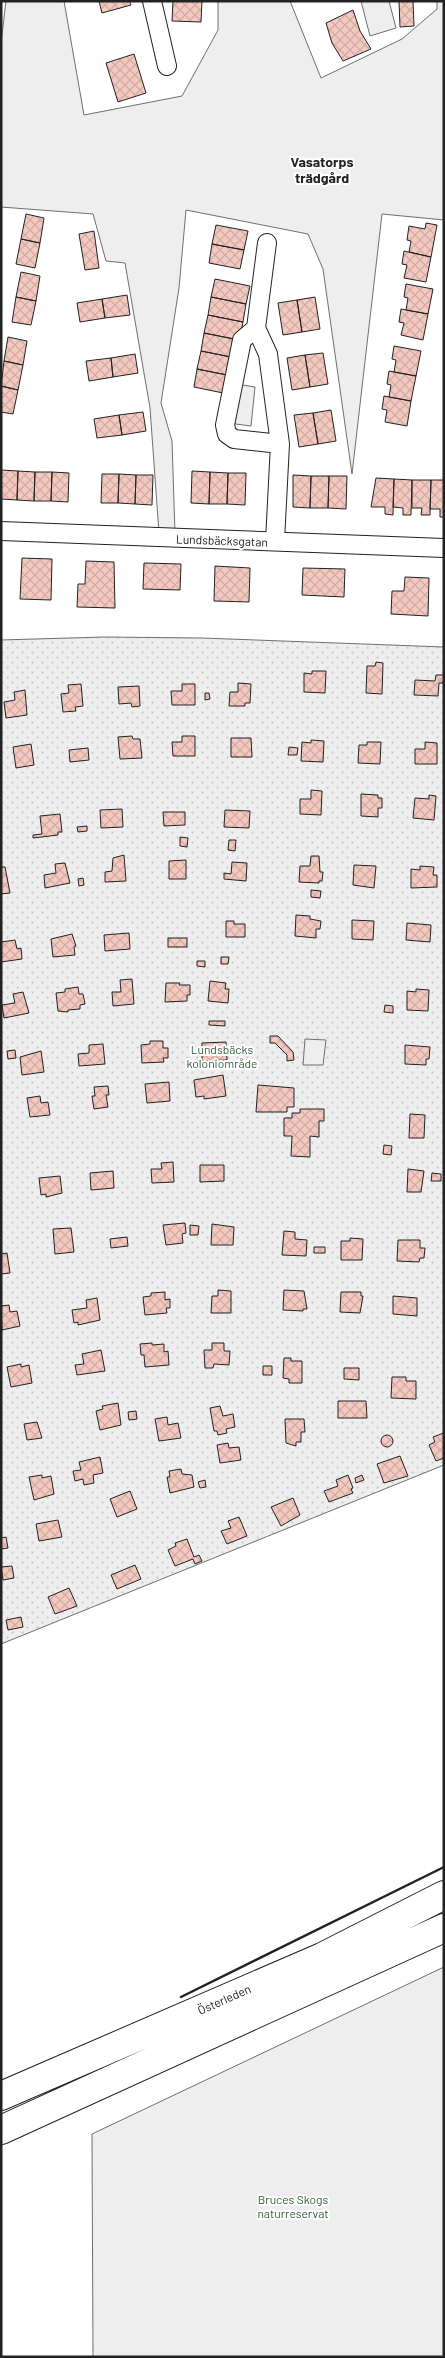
<svg xmlns="http://www.w3.org/2000/svg" width="445" height="2358" viewBox="0 0 445 2358" font-family="Barlow,sans-serif">
<style>
.grass{fill:url(#grass-dots);stroke:#6f6f6f}
.park{fill:#eee;stroke:#6f6f6f}
.building{fill:url(#building-cross-hatch);stroke:#222}
.lines{fill:none;stroke-linecap:round;stroke-linejoin:round}
.minor-casing{stroke:#222;stroke-width:20}
.primary-casing{stroke:#222;stroke-width:30}
.minor{stroke:#fff;stroke-width:18}
.primary{stroke:#fff;stroke-width:28}
.wall{stroke:#222;stroke-width:2.5}
.labels{text-anchor:middle;dominant-baseline:central;stroke-width:4;stroke-linejoin:round;paint-order:stroke}
.street-label{font-size:12px;fill:#222;stroke:#fff}
.park-label{font-size:12px;fill:#2f5e38;stroke:#fff}
.neighbourhood-label{font-size:14px;font-weight:bold;fill:#222;stroke:#fff}
</style>
<defs>
<pattern id="grass-dots" width="8" height="8" patternUnits="userSpaceOnUse" patternTransform="scale(1.25)"><rect width="8" height="8" fill="#eee"/><path d="M2 2h.1M6 6h.1" fill="none" stroke="#ccc" stroke-width="1.8" stroke-linecap="round"/></pattern>
<pattern id="building-cross-hatch" width="8" height="8" patternUnits="userSpaceOnUse" patternTransform="scale(1.25)"><rect width="8" height="8" fill="#f3c9c0"/><path d="M0 0l8 8M0 8l8-8" fill="none" stroke="#d0aca5"/></pattern>
</defs>
<rect width="100%" height="100%" fill="#fff"/>
<path class="grass" d="M104,637L202,638L444,647V1465L1,1644V640Z"/>
<path class="park" d="M6,1H64L84,115L182,96L218,30V1H290L321,78L402,39L437,9V1H444V220L382,214L352,474L323,269L308,234L186,210L179,288L161,403L172,441L175,533H159L150,408L125,263L106,261L93,214L1,207V43Z
M361,1H389L396,28L370,36Z
M236,384L255,387L251,426L228,423Z
M305,1039L326,1040L323,1065H303Z
M444,1967V2357H93L92,2134Z"/>
<path class="building" d="M99,1H129L131,5L102,13Z
M173,1H202L201,22L172,21Z
M399,1H413L414,26L400,27Z
M353,10L360,31L371,49L343,61L332,43L326,23Z
M134,54L146,93L118,102L106,63Z
M26,214L44,218L40,243L21,239Z
M426,223L437,225L431,257L409,252L411,241L407,240L409,226L425,229Z
M216,225L248,231L244,250L212,244Z
M94,231L99,268L85,270L79,234Z
M21,239L40,243L35,268L16,264Z
M212,244L244,250L240,269L209,263Z
M404,251L431,257L426,282L404,278L407,265L402,264Z
M21,272L40,276L36,301L16,297Z
M215,279L250,286L246,304L211,297Z
M406,284L433,289L428,314L406,310L408,298L404,297Z
M127,295L130,315L105,318L102,299Z
M16,297L36,301L31,325L12,322Z
M211,297L246,304L243,322L208,315Z
M315,297L320,329L302,332L297,300Z
M102,299L105,318L80,322L77,303Z
M297,300L302,332L283,335L278,303Z
M401,309L428,314L423,340L401,335L404,323L399,322Z
M208,315L243,322L239,340L204,333Z
M204,333L239,340L236,358L201,351Z
M8,337L27,341L23,365L4,361Z
M394,346L421,351L416,376L394,372L396,360L392,359Z
M201,351L236,358L232,376L197,369Z
M323,353L328,384L310,387L305,355Z
M135,354L138,373L113,377L111,358Z
M305,355L310,387L292,390L287,358Z
M111,358L113,377L89,381L86,361Z
M4,361L23,365L18,390L1,386Z
M197,369L232,376L228,394L194,387Z
M389,371L416,376L411,401L389,397L391,385L387,384Z
M1,386L18,390L13,414L1,412Z
M384,396L411,401L407,426L385,422L387,410L382,409Z
M331,410L336,441L318,444L313,413Z
M143,412L146,431L122,435L119,415Z
M313,413L318,444L299,447L294,415Z
M119,415L122,435L97,438L94,419Z
M1,470L18,471L17,500L1,499Z
M18,471L35,472L34,501L17,500Z
M192,471L210,472L209,504L191,503Z
M35,472H52L51,501H34Z
M52,472L69,473L68,502L51,501Z
M210,472L228,473L227,504H209Z
M228,473H246L245,505L227,504Z
M102,474H119L118,503H101Z
M119,474L136,475L135,504L118,503Z
M136,475H153L152,505L135,504Z
M293,475L311,476L310,508L293,507Z
M311,476H329L328,508H310Z
M329,476H347L346,509L328,508Z
M376,478L394,479L393,515L385,514V507H371Z
M394,479L412,480L411,515H403V508L393,507Z
M412,480H431L430,515H421L422,508H412Z
M431,480H444V517H440V509H430Z
M22,558L52,559L51,600L20,599Z
M86,561L114,562L115,608L77,607L78,584H85Z
M144,563L181,564L180,590L143,589Z
M215,566L250,568L249,602L214,601Z
M303,568L345,569L344,597L302,595Z
M405,577L429,578L428,616L391,614L392,591H404Z
M376,662L383,663L382,694L366,693L367,666H375Z
M312,671H326L325,693L304,692V673L312,674Z
M436,675H444L443,683H439L438,696L414,695L415,680L435,681Z
M238,683L251,684L250,703H245V706H229L230,692H238Z
M81,684L83,706L75,707L76,711L63,712L61,694L69,693L68,685Z
M182,684H195V705H172L171,691H182Z
M139,686L140,706L132,707L131,703L119,704L118,687Z
M25,690L27,715L6,718L4,702L15,700L14,692Z
M205,693H209L210,699L205,700Z
M132,736L133,739H140L142,758L120,759L118,737Z
M182,736H195V756H173L172,742H182Z
M231,738H251L252,757H231Z
M311,740L324,741L323,762L301,761L302,742L311,743Z
M367,742H381L380,764L358,763L359,745H367Z
M425,742L437,743V764H415V749H425Z
M31,744L34,765L16,768L13,747Z
M289,747L298,748L297,755H288Z
M88,748L89,760L70,762L69,750Z
M311,790L322,791L321,815L300,814V799H311Z
M361,794L378,795V798H382V808H378V817L361,816Z
M429,795L436,796L434,820L413,818L415,798L429,799Z
M122,809L123,827L101,828L100,810Z
M225,810L250,811L249,828L224,827Z
M163,812H185V825L164,826Z
M60,814L62,832H58V835L33,838V835L42,834L40,816Z
M87,826V831L78,832L77,827Z
M180,837L188,838L187,847L180,846Z
M229,840H236L235,851L228,850Z
M124,855L126,881L105,882V872L112,871L113,858Z
M311,856H319L320,872H323L322,881H319V883L299,882L300,866H310Z
M186,860V879H169V861Z
M232,862L247,863L246,881L224,879V873L231,874Z
M65,863L70,883L45,888L44,875L56,873L55,864Z
M354,865L376,866L374,888L353,885Z
M420,866L434,867L433,875H437V887L411,888V869L420,870Z
M1,867H5L10,893L1,894Z
M83,878L84,885L79,886L78,879Z
M311,890L321,891L320,898L311,897Z
M296,915L310,916V919L321,921L320,929H316V938L295,936Z
M352,920L374,921L373,940L352,939Z
M226,921H234V924H245V937H226Z
M407,923L431,925L430,942L406,940Z
M129,933L130,949L105,951L104,935Z
M72,934L76,946L74,947L75,955L53,957L51,939Z
M168,938H187V947H168Z
M15,940L17,949L21,948L22,959L1,962V942Z
M221,957H229L228,964H221Z
M197,961H205V967L197,966Z
M132,979L134,1004L113,1006L112,992H121L120,980Z
M210,981L226,983L225,989H229L228,1003L208,1001Z
M166,983H180L179,985H190V995H187V1001L165,1002Z
M78,987L79,994H83L85,1004L80,1005V1009L68,1010V1012L58,1011L56,993L65,992V989Z
M416,989L429,990L428,1011L407,1010V991L416,992Z
M23,992L29,1013L4,1018L2,1005L15,1003L13,994Z
M385,1005L393,1006V1013L384,1012Z
M209,1021H225V1026L209,1025Z
M270,1036H278L293,1052L294,1060L287,1061V1055L275,1043H270Z
M150,1041H163V1048H168V1058H163L164,1062L142,1063L141,1045L150,1044Z
M226,1042L227,1060L202,1061V1043Z
M103,1044L105,1064L79,1066L78,1054L89,1053V1045Z
M405,1045L430,1047L429,1059H426V1065L405,1064Z
M15,1050L16,1058L8,1059L7,1051Z
M41,1051L44,1072L22,1075L20,1057Z
M223,1075L226,1096L204,1099V1096L196,1097L194,1080Z
M169,1082L170,1101L147,1103L145,1084Z
M258,1085L294,1088V1107H287V1112H256Z
M108,1086L109,1095H106L108,1107L94,1109L92,1096H95L94,1087Z
M40,1096L41,1103L48,1102L50,1115L30,1117L27,1098Z
M300,1109H324V1121H319V1137L310,1136V1157L291,1156L292,1136H284V1118H292V1113H300Z
M410,1114L425,1115L424,1138H409Z
M384,1145L392,1146L391,1155L383,1154Z
M173,1162L174,1182L152,1183L151,1169H162L161,1163Z
M200,1165H224V1181L200,1182Z
M408,1169L424,1171L421,1192H407Z
M113,1171L114,1188L91,1190L90,1173Z
M432,1173L441,1174V1181H431Z
M60,1176L62,1193L46,1197V1194L41,1195L39,1178Z
M185,1223L186,1233L182,1234L183,1243L166,1245L163,1225Z
M212,1224L234,1227L233,1245H211Z
M190,1225L199,1226L198,1235H190Z
M71,1228L74,1252L55,1254L53,1229Z
M284,1231L295,1232V1239L307,1240L306,1256L282,1255Z
M127,1237L128,1246L111,1248L110,1239Z
M350,1238L363,1239L362,1260H341V1241H350Z
M398,1240H420V1248H425L424,1258H420L419,1262L397,1261Z
M314,1247H325V1253H314Z
M7,1253L10,1273L1,1274V1254Z
M218,1290L231,1291V1313H211L212,1296H218Z
M284,1290L304,1291L307,1309H303V1311L283,1310Z
M165,1292V1300L170,1299V1308H166L167,1313L145,1315L143,1297L151,1296V1293Z
M341,1292H361V1296H363L360,1313L340,1312Z
M393,1296L417,1298V1316L393,1314Z
M97,1298L100,1320L78,1325V1322L74,1323L72,1310L87,1308L86,1300Z
M9,1305L10,1312L17,1311L20,1326L2,1330L1,1306Z
M152,1343V1345L164,1344V1352L168,1351L169,1365L145,1367L144,1355H141L140,1344Z
M212,1343H224V1351H230L229,1365L214,1364L213,1368H205L204,1350H212Z
M101,1350L105,1371L77,1375L75,1365L84,1364L82,1354Z
M284,1358H291V1361H302V1383H289V1379L283,1378Z
M21,1364V1367L29,1365L32,1383L11,1387L7,1367Z
M263,1366H272V1375H263Z
M344,1368H359V1380L344,1379Z
M392,1377H406V1381H416V1399L391,1398Z
M338,1401H366L367,1418H338Z
M118,1403L121,1425L100,1430L96,1411L103,1409L102,1406Z
M220,1406L223,1416L233,1414L235,1427L226,1429L227,1433L218,1435L217,1431H214L210,1408Z
M136,1411L137,1419L129,1420L128,1412Z
M167,1417L168,1425L178,1423L181,1438L159,1441L155,1419Z
M285,1419H304L305,1432H301V1442H296V1446L286,1443Z
M37,1422L42,1438L27,1440L24,1424Z
M444,1433V1458L436,1461L429,1445L435,1442L433,1437Z
M381 1441a6 6 0 1 1 12 0a6 6 0 1 1-12 0Z
M228,1443L229,1448L239,1447L241,1460L220,1463L217,1445Z
M400,1456L408,1476L384,1483L377,1464Z
M100,1457L103,1473L93,1475L94,1483L84,1485L83,1479L75,1481L73,1471L81,1470L79,1462Z
M181,1469L182,1474L192,1475L194,1487L170,1493L167,1477H170L169,1471Z
M42,1475V1478L51,1476L54,1494L34,1500L29,1477Z
M348,1475L353,1488L351,1489L353,1493L329,1502L324,1491L338,1486L336,1480Z
M362,1475L364,1480L356,1483L355,1478Z
M205,1480L206,1487L200,1488L198,1482Z
M130,1491L137,1509L117,1517L110,1499Z
M293,1498L300,1515L281,1526L271,1507Z
M239,1517L247,1536L227,1544L221,1531L231,1528L228,1521Z
M58,1520L62,1537L39,1541L36,1524Z
M6,1537L8,1548L1,1549V1538Z
M187,1539L194,1557L199,1555L202,1561L195,1564L193,1559L175,1566L168,1550L176,1546L175,1543Z
M135,1565L141,1579L117,1589L111,1575Z
M12,1566L14,1578L3,1580L1,1567Z
M69,1588L77,1606L55,1614L48,1597Z
M21,1617L23,1627L8,1630L6,1620Z"/>
<g class="lines">
<defs>
<path id="minor" d="M152,1L167,66
M267,243L256,328L268,354L280,444L275,541
M256,328L242,340L225,425L227,434L234,439L280,444
M1,531L444,548"/>
<path id="primary" d="M1,2096L322,1957L444,1895
M1,2130L444,1928"/>
</defs>
<use href="#minor" class="minor-casing"/>
<use href="#primary" class="primary-casing"/>
<use href="#minor" class="minor"/>
<use href="#primary" class="primary"/>
<path class="wall" d="M181,1997L444,1867"/>
</g>
<g class="labels">
<g class="street-label">
<text transform="translate(222 540) rotate(2)">Lundsbäcksgatan</text>
<text transform="translate(224 1999) rotate(-24)">Österleden</text>
</g>
<g class="park-label">
<text x="222" y="1049">Lundsbäcks<tspan x="222" dy="14">koloniområde</tspan></text>
<text x="293" y="2199">Bruces Skogs<tspan x="293" dy="14">naturreservat</tspan></text>
</g>
<g class="neighbourhood-label">
<text x="322" y="161">Vasatorps<tspan x="322" dy="16">trädgård</tspan></text>
</g>
</g>
<rect width="445" height="2358" fill="none" stroke="#222222" stroke-width="5"/>
</svg>
